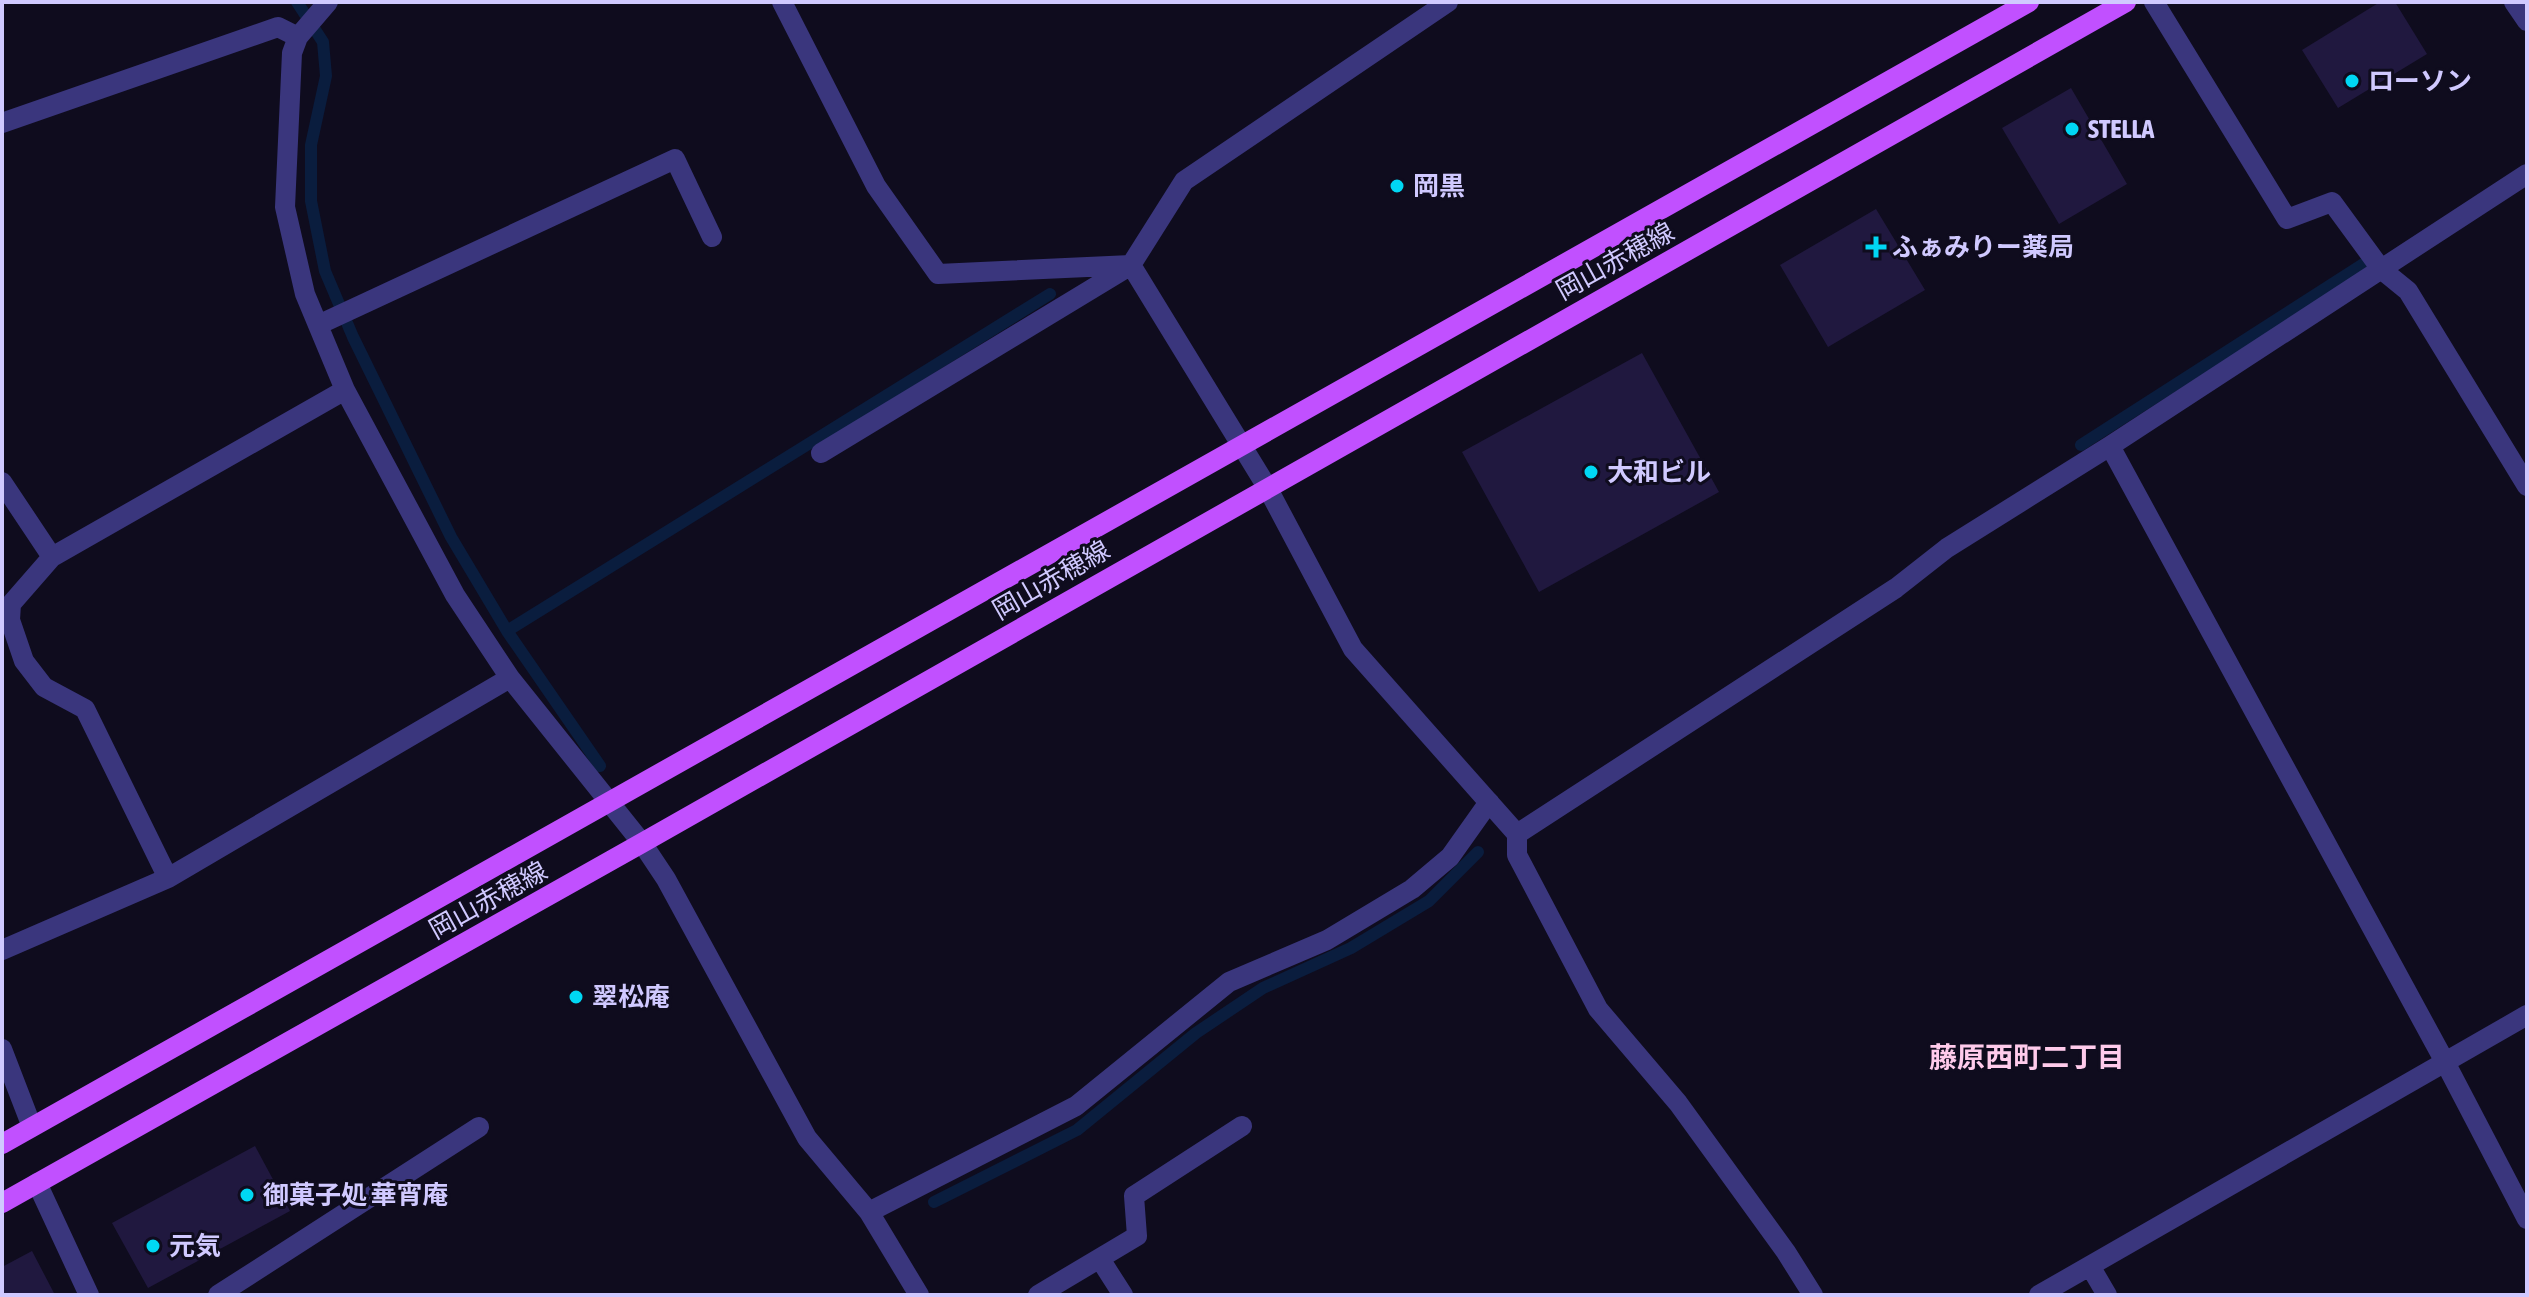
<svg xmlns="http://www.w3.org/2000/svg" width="2529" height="1297" viewBox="0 0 2529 1297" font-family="'Asap Condensed','Noto Sans JP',sans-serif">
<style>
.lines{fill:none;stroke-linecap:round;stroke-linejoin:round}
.stream{stroke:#0a1d3e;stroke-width:12}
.building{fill:#20183f}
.minor{stroke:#3a367d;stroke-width:20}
.major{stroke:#c150ff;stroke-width:20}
.poi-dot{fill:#00d7f4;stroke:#0f0c1e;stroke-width:3}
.labels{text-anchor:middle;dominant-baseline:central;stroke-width:6;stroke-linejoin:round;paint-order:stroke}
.poi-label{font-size:26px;font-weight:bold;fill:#d0c9ff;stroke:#0f0c1e;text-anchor:start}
.street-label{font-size:26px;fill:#d0c9ff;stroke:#0f0c1e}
.neighbourhood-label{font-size:28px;font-weight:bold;fill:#ffcbeb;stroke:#0f0c1e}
</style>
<rect width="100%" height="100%" fill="#0f0c1e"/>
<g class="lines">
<path class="stream" d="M297,2L323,42L326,76L311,145V201L325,271L353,337L451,537L507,631L600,766
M2081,445L2368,261
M507,631L1050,294
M934,1202L1077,1130L1196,1033L1263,988L1351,948L1429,901L1478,852"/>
</g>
<path class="building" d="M2380,2H2395L2427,54L2338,108L2302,50Z
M2071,88L2127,184L2059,224L2002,128Z
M1876,209L1925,290L1828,347L1780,265Z
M1642,353L1719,492L1539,592L1462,452Z
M255,1146L290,1211L148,1288L112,1223Z
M32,1251L55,1295H2V1267Z"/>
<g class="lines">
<path class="minor" d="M328,2L298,37L292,53L285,207L305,294L345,390L455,595L510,678L642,843L666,879L807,1138L869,1212L919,1295
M782,2L876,186L938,274L1131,265
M1448,2L1184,181L1131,265L1267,487L1353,649L1517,834V855L1598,1009L1678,1103L1786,1252L1813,1295
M2154,2L2287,219L2332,202L2381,269L2408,291L2527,486
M2514,2L2527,21
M2,123L278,27L298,37
M318,325L675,159L712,237
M2110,446L2445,1062L2527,1219
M821,453L1128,267
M2,482L52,557
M1517,834L1896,588L1947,548L2110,446L2527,174
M168,878L85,709L44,687L24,661L10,620L11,604L52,557L345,390
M2,950L168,878L510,678
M2,1049L32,1127
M37,1183L89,1295
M869,1212L1076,1106L1229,982L1327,940L1412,889L1450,857L1489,802
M1100,1259L1123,1295
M2090,1266L2107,1295
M218,1295L479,1127
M1038,1295L1137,1236L1134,1196L1242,1126
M2039,1295L2527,1015"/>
<path class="major" d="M2,1144L2029,2
M2,1203L642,843L2126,2"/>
</g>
<g class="poi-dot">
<circle cx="2352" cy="81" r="8"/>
<circle cx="2072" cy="129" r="8"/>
<circle cx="1397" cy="186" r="8"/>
<path d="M1872 235h8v8h8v8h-8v8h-8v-8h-8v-8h8z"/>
<circle cx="1591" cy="472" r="8"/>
<circle cx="576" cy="997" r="8"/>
<circle cx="247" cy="1195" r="8"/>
<circle cx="153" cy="1246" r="8"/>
</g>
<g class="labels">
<g class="poi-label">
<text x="2368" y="81">ローソン</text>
<text x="2088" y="129">STELLA</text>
<text x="1413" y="186">岡黒</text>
<text x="1892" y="247">ふぁみりー薬局</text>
<text x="1607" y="472">大和ビル</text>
<text x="592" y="997">翠松庵</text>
<text x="263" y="1195">御菓子処 華宵庵</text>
<text x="169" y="1246">元気</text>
</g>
<g class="street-label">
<text transform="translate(1615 261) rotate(-29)">岡山赤穂線</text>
<text transform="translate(1051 580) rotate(-30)">岡山赤穂線</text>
<text transform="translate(488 900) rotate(-29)">岡山赤穂線</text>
</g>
<g class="neighbourhood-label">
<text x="2027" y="1057">藤原西町二丁目</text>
</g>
</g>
<rect width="2529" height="1297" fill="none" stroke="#d0c9ff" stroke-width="8"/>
</svg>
